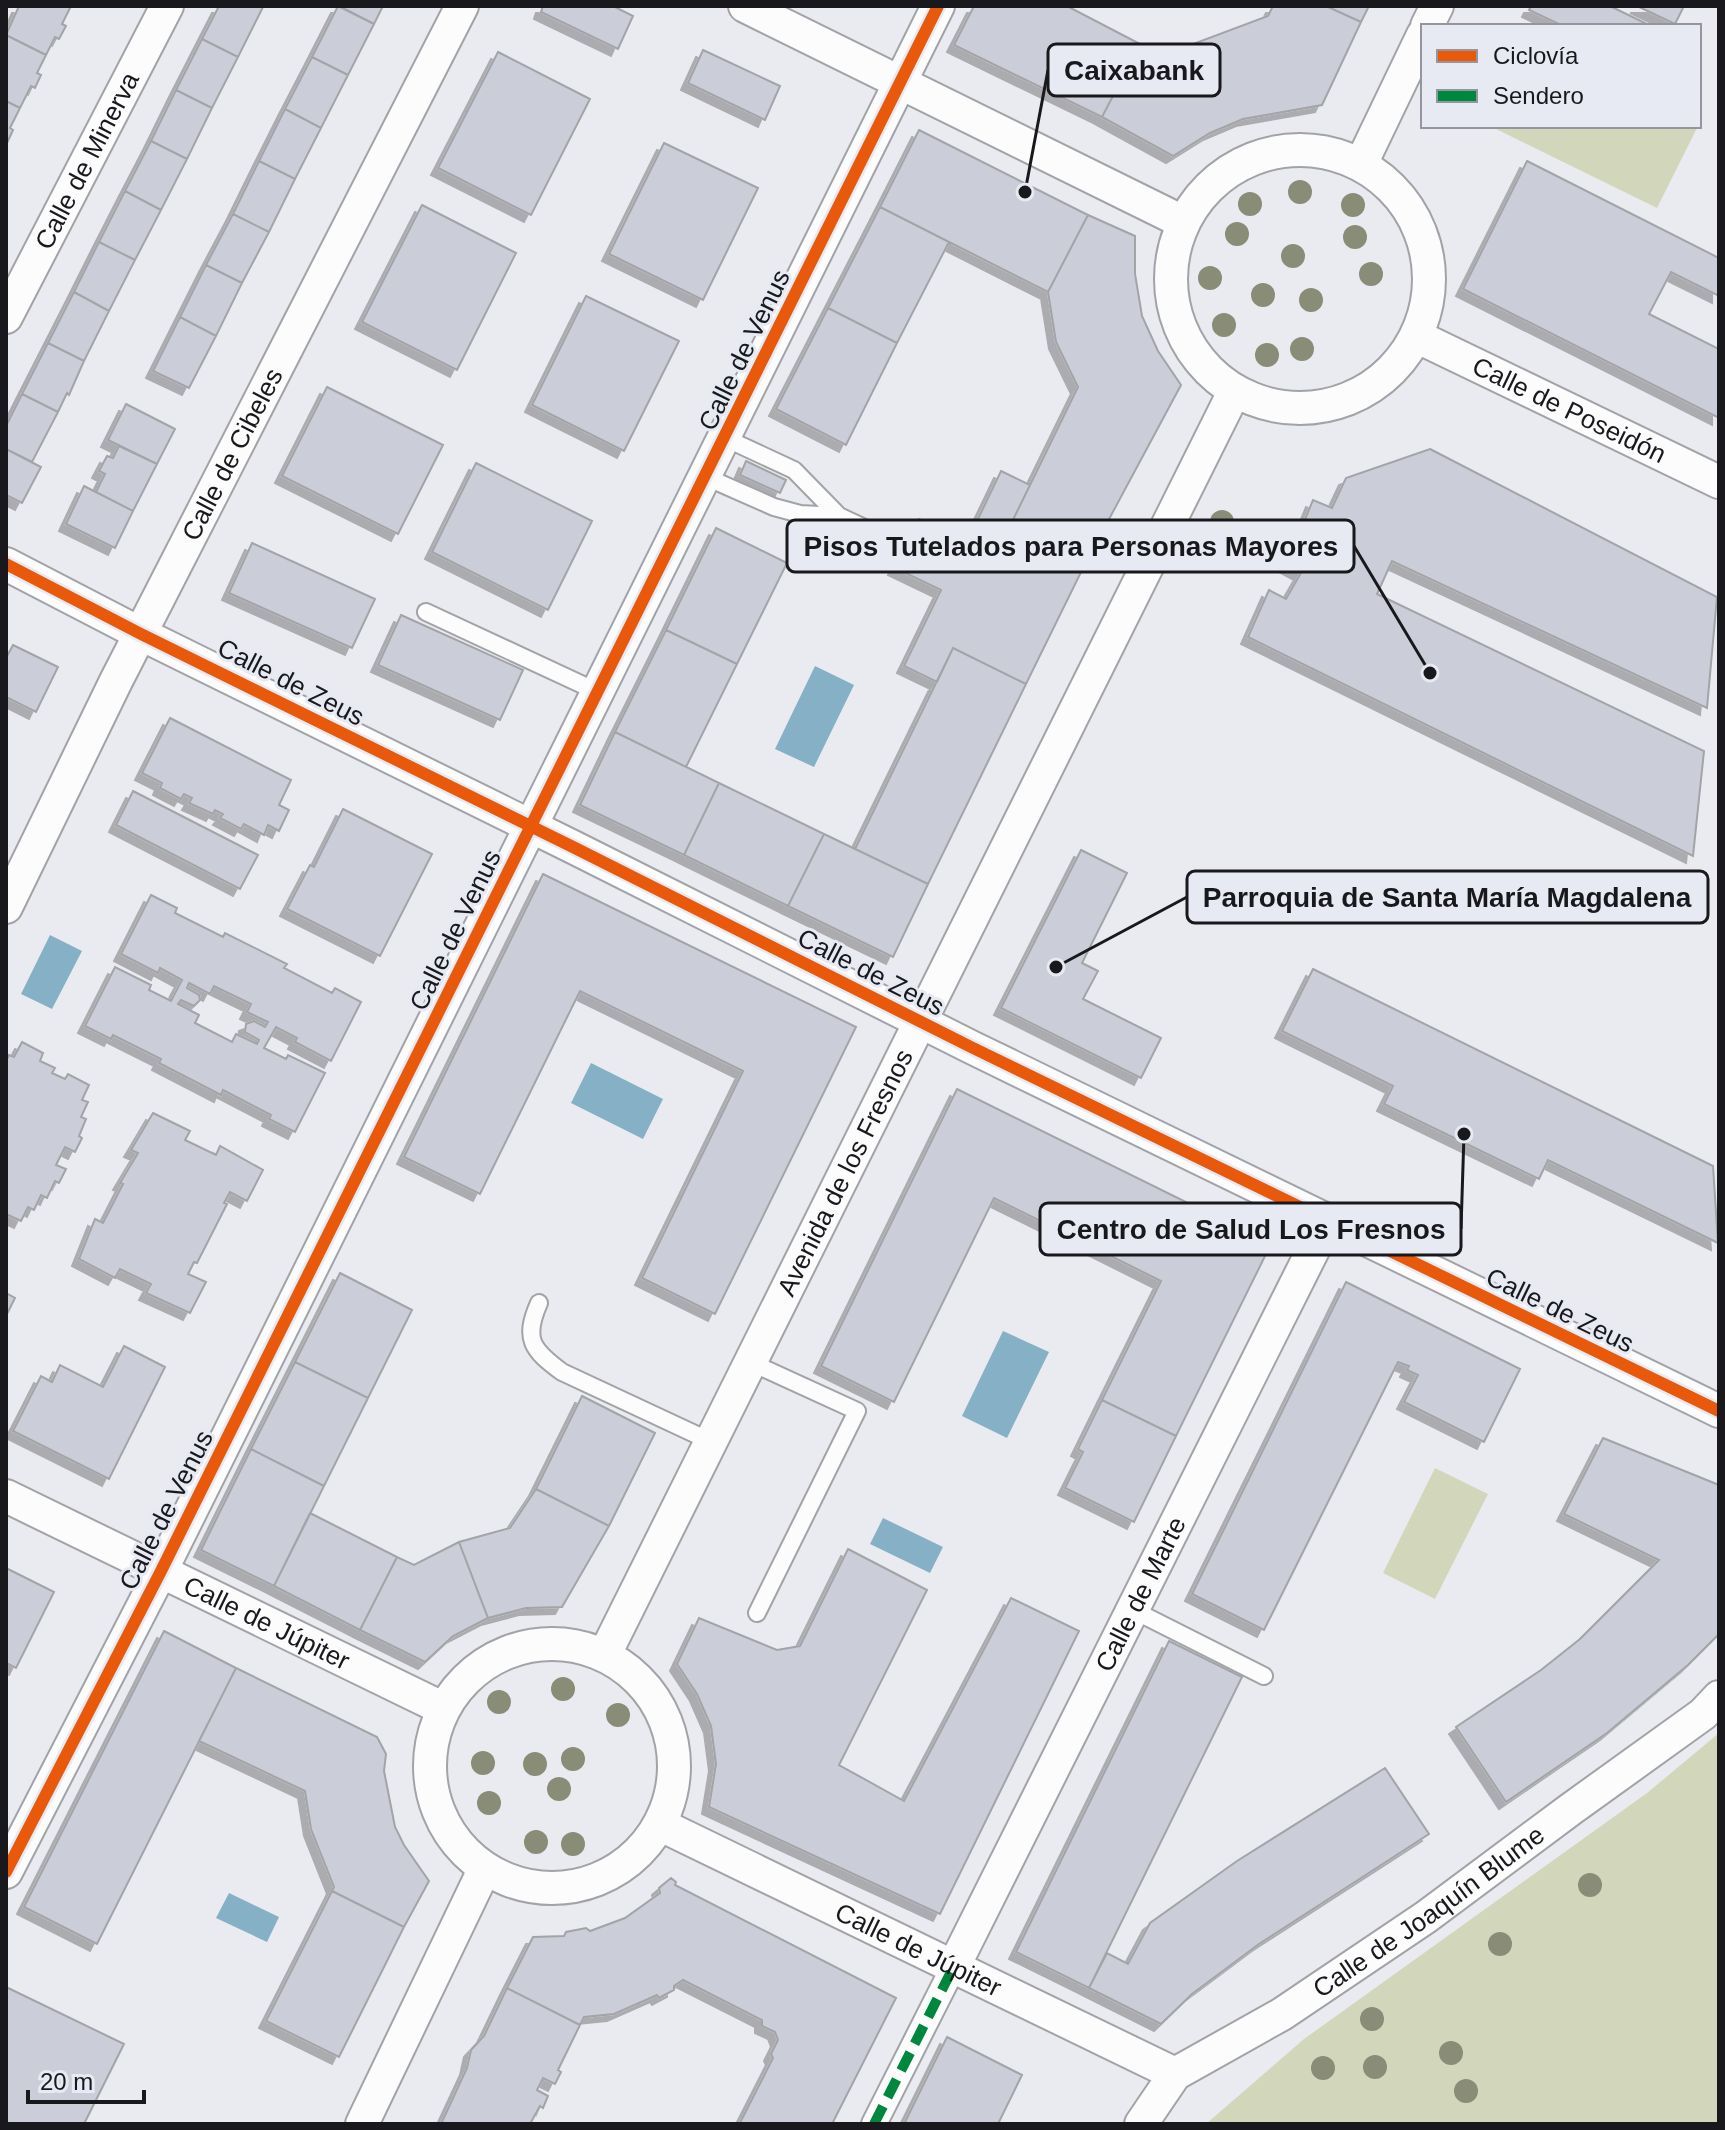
<svg xmlns="http://www.w3.org/2000/svg" width="1725" height="2130" viewBox="0 0 1725 2130" font-family="Arial,sans-serif">
<style>
.green{fill:#d2d7bc}
.water{fill:#86b0c6}
.building{fill:#cbcdd9;stroke:#a2a4a7;stroke-width:2;fill-rule:evenodd;filter:url(#shadow)}
.lines{fill:none;stroke-linecap:round;stroke-linejoin:round}
.service-casing{stroke:#a2a3a7;stroke-width:20}
.pedestrian-casing{stroke:#a2a3a7;stroke-width:28}
.minor-casing{stroke:#a2a3a7;stroke-width:36}
.service{stroke:#fcfcfd;stroke-width:16}
.pedestrian{stroke:#fcfcfd;stroke-width:24}
.minor{stroke:#fcfcfd;stroke-width:32}
.quiet{stroke:#00873e;stroke-width:10;stroke-dasharray:20 10;stroke-linecap:butt}
.cycleway-casing{stroke:#e7eaf3;stroke-width:17}
.cycleway{stroke:#e8590c;stroke-width:12}
.tree{fill:#898c76}
.labels{text-anchor:middle;dominant-baseline:central;stroke-width:6;stroke-linejoin:round;paint-order:stroke}
.street-label{font-size:26px;fill:#19191d;stroke:#e7eaf3}
.leader{fill:none;stroke:#19191d;stroke-width:3}
.callout-dot{fill:#19191d;stroke:#e7eaf3;stroke-width:3}
.callout{fill:#e7eaf3;stroke:#19191d;stroke-width:3}
.callout-label{font-size:28px;text-anchor:middle;font-weight:bold;fill:#19191d}
</style>
<defs>
<filter id="shadow"><feDropShadow dx="-7" dy="7" stdDeviation="0" flood-color="#0004"/></filter>
</defs>
<rect width="100%" height="100%" fill="#eaebf0"/>
<path class="green" d="M1490,126H1698L1657,208Z
M1435,1468L1488,1494L1435,1599L1383,1573Z
M1719,1733V2124H1206L1304,2039L1647,1793Z"/>
<path class="water" d="M815,666L854,685L814,767L775,749Z
M50,935L82,951L52,1009L21,994Z
M591,1063L663,1099L643,1139L571,1103Z
M1003,1331L1049,1352L1007,1438L962,1416Z
M883,1518L943,1547L930,1573L870,1544Z
M229,1893L279,1917L267,1942L216,1918Z"/>
<path class="building" d="M19,6H71L62,24L66,26L59,39L55,37L46,55L6,35Z
M219,6L263,7L238,57L202,39Z
M338,6L374,24L348,75L312,57Z
M339,6H383L374,24Z
M543,6H613L633,16L618,49L541,12Z
M974,6H1067L1140,44L1102,117L954,45Z
M1273,6H1326L1361,22L1322,105L1243,119L1210,133L1173,156L1102,117L1140,44L1164,55L1268,16Z
M1326,6H1369L1361,22Z
M1531,6H1610L1651,26H1563L1529,10Z
M1637,6H1684L1675,24Z
M6,35L46,55L37,73L41,75L35,88L31,86L20,108L6,101Z
M202,39L238,57L212,108L176,90Z
M703,50L780,86L765,120L688,83Z
M498,52L590,99L531,215L438,168Z
M312,57L348,75L321,128L285,109Z
M176,90L212,108L187,159L151,141Z
M6,101L20,108L10,128L13,130L7,143Z
M285,109L321,128L295,179L259,161Z
M919,130L1088,215L1048,292L880,207Z
M151,141L187,159L161,210L125,191Z
M664,143L758,188L703,300L609,254Z
M259,161L295,179L269,232L233,214Z
M1527,161L1719,258V296L1671,272L1649,314L1719,349V418L1463,289Z
M125,191L161,210L135,260L99,242Z
M422,205L516,253L457,370L362,322Z
M880,207L949,242L897,343L828,308Z
M233,214L269,232L242,283L206,265Z
M1088,215L1135,236V274L1142,316L1158,351L1181,385L1086,562L1010,526L1078,387L1056,342L1048,292Z
M99,242L135,260L109,311L74,292Z
M206,265L242,283L216,336L180,317Z
M74,292L109,311L84,361L48,343Z
M586,296L679,341L624,451L532,405Z
M828,308L897,343L846,445L776,409Z
M180,317L216,336L189,388L153,371Z
M48,343L84,361L69,395L67,393L58,412L22,394Z
M327,387L443,445L398,534L282,476Z
M22,394L58,412L32,462L6,449V426Z
M126,404L175,429L157,464L108,440Z
M119,446L157,464L133,511L96,492L105,474L99,471L107,456L113,458Z
M6,449L41,467L22,503L6,495Z
M1430,449L1717,597L1707,708L1392,561L1377,594L1704,751L1693,856L1248,637L1269,590L1286,599L1301,573L1286,565L1313,500L1332,508L1346,478Z
M746,461L786,480L780,493L740,475Z
M476,463L592,521L548,610L432,552Z
M1001,471L1030,485L1010,526L1086,562L1026,684L953,648L937,682L904,666L941,590L895,568L919,519L967,542Z
M84,486L133,511L115,548L66,524Z
M716,528L787,563L737,664L666,630Z
M252,543L375,599L352,648L229,593Z
M401,615L523,670L500,720L378,665Z
M666,630L737,664L686,767L615,732Z
M13,645L58,667L36,712L6,697V658Z
M953,648L1026,684L928,884L855,849Z
M170,718L291,780L279,805L289,810L279,831L268,825L264,835L244,824L241,829L220,818L223,814L215,810L213,814L189,803L192,798L184,794L181,799L160,788L162,783L142,773Z
M615,732L719,783L684,855L580,805Z
M719,783L824,834L788,906L684,855Z
M133,791L258,855L240,889L116,825Z
M343,809L432,854L380,956L287,909L310,865L314,867Z
M824,834L928,884L893,957L788,906Z
M1081,850L1127,873L1082,963L1098,971L1083,999L1161,1038L1141,1078L1001,1008Z
M543,874L856,1027L715,1314L642,1278L743,1071L580,991L480,1194L404,1157Z
M151,895L177,908L175,913L223,937L225,933L287,964L284,968L332,993L335,988L361,1002L331,1061L295,1042L297,1038L276,1027L264,1048L286,1059L288,1055L325,1073L295,1132L269,1119L271,1115L223,1090L221,1095L159,1063L161,1059L113,1035L111,1039L85,1026L115,967L151,985L149,990L171,1001L182,980L160,968L158,973L121,954ZM189,983L210,994L214,986L251,1004L247,1012L268,1022L265,1027L254,1021L246,1024L245,1032L259,1040L257,1044L236,1034L232,1042L195,1023L199,1015L178,1004L181,1000L194,1006L200,1000L199,995L187,988Z
M1313,969L1713,1166L1718,1243L1548,1160L1539,1179L1384,1104L1393,1086L1282,1031Z
M22,1042L43,1053L40,1061L55,1068L52,1073L65,1079L68,1074L89,1085L82,1100L88,1102L81,1117L86,1119L79,1136L82,1138L75,1152L65,1147L56,1165L66,1169L59,1183L55,1181L47,1198L41,1195L34,1210L28,1207L21,1221L6,1214V1061L9,1055L14,1057Z
M957,1089L1271,1244L1176,1436L1102,1400L1161,1281L994,1198L894,1402L821,1366Z
M153,1113L190,1131L185,1140L216,1155L220,1146L263,1170L247,1201L230,1192L224,1203L227,1204L197,1263L194,1262L188,1274L206,1282L190,1313L146,1293L151,1284L120,1269L115,1278L79,1259L95,1219L103,1223L123,1184L120,1183L138,1153L131,1150Z
M340,1273L412,1310L368,1398L295,1362Z
M1346,1282L1520,1369L1484,1442L1404,1402L1418,1375L1407,1370L1409,1366L1398,1362L1264,1630L1192,1594Z
M6,1293L15,1298L6,1316Z
M124,1346L165,1367L109,1479L13,1431L41,1376L52,1382L60,1365L103,1387Z
M295,1362L368,1398L324,1486L251,1449Z
M582,1396L655,1433L609,1526L536,1489Z
M1102,1400L1176,1436L1134,1522L1065,1488L1083,1452L1078,1449Z
M1603,1438L1719,1485V1634L1688,1665L1607,1733L1506,1802L1456,1727L1541,1670L1580,1639L1659,1560L1564,1514Z
M251,1449L324,1486L274,1586L201,1550Z
M536,1489L609,1526L562,1607L526,1608L488,1618L459,1542L510,1528Z
M310,1513L397,1557L360,1630L274,1586Z
M459,1542L488,1618L453,1636L425,1662L360,1630L397,1557L414,1565Z
M848,1549L927,1590L839,1765L904,1801L1011,1598L1079,1631L940,1914L709,1807L716,1764L711,1726L697,1694L677,1664L699,1618L777,1650L800,1646Z
M6,1568L54,1592L16,1668L6,1663Z
M164,1631L236,1668L97,1944L24,1907Z
M1169,1641L1242,1677L1089,1988L1016,1952Z
M236,1668L377,1737L386,1754L384,1771L395,1827L404,1845L429,1881L404,1927L332,1891L334,1887L311,1829L305,1791L199,1741Z
M1385,1768L1429,1834L1259,1944L1192,1994L1161,2024L1089,1988L1107,1953L1128,1964L1150,1923L1237,1861Z
M671,1878L676,1882L675,1885L896,1998L832,2124H737L740,2123L773,2058L771,2054L778,2040L775,2032L762,2026V2020L683,1980L674,1986V1990L659,1998L657,1995L614,2014L584,2017L580,2025L507,1988L533,1937L564,1936L566,1932L586,1928L590,1931L625,1918L660,1893L659,1888Z
M332,1891L404,1927L339,2057L266,2021Z
M6,1987L124,2044L84,2124H6Z
M507,1988L580,2025L558,2070L561,2072L555,2084L543,2078L537,2090L548,2096L543,2108L540,2106L530,2124H441L467,2068L471,2050L484,2036Z
M947,2037L1022,2075L998,2124H904Z"/>
<g class="lines">
<defs>
<path id="service" d="M725,438L794,470L839,516L905,547
M706,477L774,507L800,514L839,516
M426,612L598,692
M539,1303C523,1339 532,1350 562,1372L712,1442
M750,1362L857,1411L757,1613
M1133,1610L1264,1676"/>
<path id="pedestrian" d="M874,2124L954,1966"/>
<g id="minor">
<path d="M745,6L1183,222"/>
<path d="M1427,26L1437,6"/>
<circle cx="1300" cy="279" r="129"/>
<path d="M1361,164L1423,35"/>
<path id="s1" d="M6,317L167,6"/>
<path id="s2" d="M1418,337L1719,482"/>
<path d="M6,564L141,634L573,847L971,1047L1719,1411"/>
<path id="s3" d="M6,907L116,681L462,6"/>
<path id="s4" d="M6,1496L442,1708"/>
<circle cx="552" cy="1766" r="122"/>
<path id="s5" d="M605,1654L1234,392"/>
<path id="s6" d="M661,1825L1175,2074"/>
<path d="M6,1872L161,1571L938,6"/>
<path id="s7" d="M954,1966L1327,1222"/>
<path d="M362,2124L484,1870"/>
<path id="s8" d="M1141,2124L1175,2074L1282,2014L1426,1917L1571,1809L1703,1714L1719,1697"/>
</g>
</defs>
<use href="#service" class="service-casing"/>
<use href="#pedestrian" class="pedestrian-casing"/>
<use href="#minor" class="minor-casing"/>
<use href="#service" class="service"/>
<use href="#pedestrian" class="pedestrian"/>
<use href="#minor" class="minor"/>
<path class="quiet" d="M874,2124L954,1966"/>
<defs>
<path id="cycleway" d="M6,564L141,634L573,847L971,1047L1719,1411
M6,1872L161,1571L938,6"/>
</defs>
<use href="#cycleway" class="cycleway-casing"/>
<use href="#cycleway" class="cycleway"/>
</g>
<g class="tree">
<circle cx="1300" cy="192" r="12"/>
<circle cx="1250" cy="204" r="12"/>
<circle cx="1353" cy="205" r="12"/>
<circle cx="1237" cy="234" r="12"/>
<circle cx="1355" cy="237" r="12"/>
<circle cx="1293" cy="256" r="12"/>
<circle cx="1371" cy="274" r="12"/>
<circle cx="1210" cy="278" r="12"/>
<circle cx="1263" cy="295" r="12"/>
<circle cx="1311" cy="300" r="12"/>
<circle cx="1224" cy="325" r="12"/>
<circle cx="1302" cy="349" r="12"/>
<circle cx="1267" cy="355" r="12"/>
<circle cx="1222" cy="522" r="12"/>
<circle cx="563" cy="1689" r="12"/>
<circle cx="499" cy="1702" r="12"/>
<circle cx="618" cy="1715" r="12"/>
<circle cx="573" cy="1759" r="12"/>
<circle cx="483" cy="1763" r="12"/>
<circle cx="535" cy="1764" r="12"/>
<circle cx="559" cy="1789" r="12"/>
<circle cx="489" cy="1803" r="12"/>
<circle cx="536" cy="1842" r="12"/>
<circle cx="573" cy="1844" r="12"/>
<circle cx="1590" cy="1885" r="12"/>
<circle cx="1500" cy="1944" r="12"/>
<circle cx="1372" cy="2019" r="12"/>
<circle cx="1451" cy="2053" r="12"/>
<circle cx="1375" cy="2067" r="12"/>
<circle cx="1323" cy="2068" r="12"/>
<circle cx="1466" cy="2091" r="12"/>
</g>
<g class="labels">
<g class="street-label">
<text stroke="none"><textPath href="#s1" startOffset="176">Calle de Minerva</textPath></text>
<text transform="translate(744 350) rotate(-64)">Calle de Venus</text>
<text stroke="none"><textPath href="#s2" startOffset="168">Calle de Poseidón</textPath></text>
<text stroke="none"><textPath href="#s3" startOffset="506">Calle de Cibeles</textPath></text>
<text transform="translate(291 682) rotate(27)">Calle de Zeus</text>
<text transform="translate(455 930) rotate(-64)">Calle de Venus</text>
<text transform="translate(871 972) rotate(27)">Calle de Zeus</text>
<text stroke="none"><textPath href="#s5" startOffset="538">Avenida de los Fresnos</textPath></text>
<text transform="translate(1560 1310) rotate(26)">Calle de Zeus</text>
<text transform="translate(166 1510) rotate(-63)">Calle de Venus</text>
<text stroke="none"><textPath href="#s7" startOffset="416">Calle de Marte</textPath></text>
<text stroke="none"><textPath href="#s4" startOffset="290">Calle de Júpiter</textPath></text>
<text stroke="none"><textPath href="#s8" startOffset="362">Calle de Joaquín Blume</textPath></text>
<text stroke="none"><textPath href="#s6" startOffset="286">Calle de Júpiter</textPath></text>
</g>
</g>
<path class="leader" d="M1025 192L1048 70M1430 673L1354 546M1056 967L1187 897M1464 1134L1461 1229"/>
<g class="callout-dot">
<circle cx="1025" cy="192" r="8"/>
<circle cx="1430" cy="673" r="8"/>
<circle cx="1056" cy="967" r="8"/>
<circle cx="1464" cy="1134" r="8"/>
</g>
<g class="callout">
<rect x="1048" y="44" width="172" height="52" rx="8"/>
<rect x="787" y="520" width="567" height="52" rx="8"/>
<rect x="1187" y="871" width="521" height="52" rx="8"/>
<rect x="1040" y="1203" width="421" height="52" rx="8"/>
</g>
<g class="callout-label">
<text x="1134" y="80">Caixabank</text>
<text x="1071" y="556">Pisos Tutelados para Personas Mayores</text>
<text x="1447" y="907">Parroquia de Santa María Magdalena</text>
<text x="1251" y="1239">Centro de Salud Los Fresnos</text>
</g>
<rect width="1725" height="2130" fill="none" stroke="#19191d" stroke-width="16"/>
<rect x="1421" y="24" width="280" height="104" fill="#e7eaf3" stroke="#95969d" stroke-width="2"/>
<rect x="1437" y="50" width="40" height="12" fill="#e8590c" stroke="#95969d" stroke-width="2"/>
<text x="1493" y="64" font-size="24" fill="#19191d">Ciclovía</text>
<rect x="1437" y="90" width="40" height="12" fill="#00873e" stroke="#95969d" stroke-width="2"/>
<text x="1493" y="104" font-size="24" fill="#19191d">Sendero</text>
<path d="M28 2090v12h116v-12" fill="none" stroke="#19191d" stroke-width="4"/>
<text x="40" y="2090" font-size="24" fill="#19191d" stroke="#e7eaf3" stroke-width="6" paint-order="stroke">20 m</text>
</svg>
